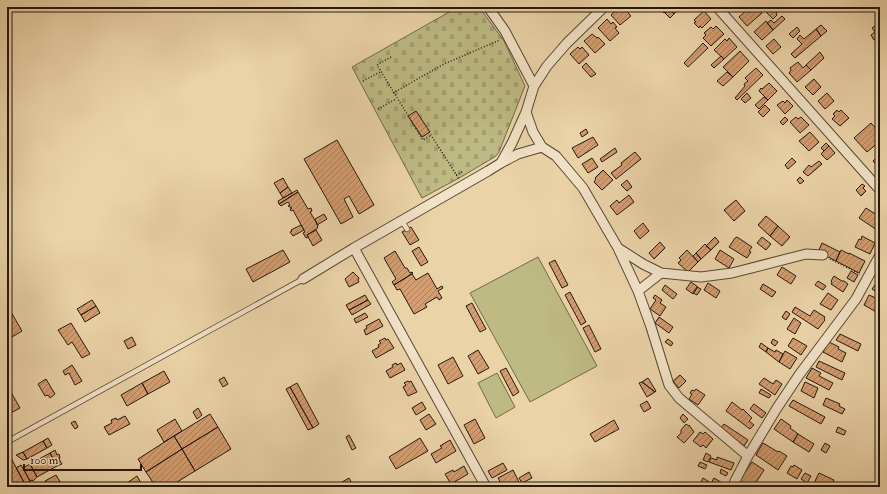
<svg xmlns="http://www.w3.org/2000/svg" width="887" height="494" viewBox="0 0 887 494" font-family="'IM FELL Double Pica',serif">
<style>
.cemetery{fill:url(#cemetery-stones);stroke:#726949}
.pitch{fill:#beba83;stroke:#726949}
.building{fill:url(#building-hatch);stroke:#25180f}
.lines{fill:none;stroke-linecap:round;stroke-linejoin:round}
.lane-casing{stroke:#564735;stroke-width:6}
.street-casing{stroke:#564735;stroke-width:11}
.path{stroke:#25180f;stroke-width:1.5;stroke-dasharray:1 2;stroke-linecap:butt}
.lane{stroke:#f2e2c6;stroke-width:4.5}
.street{stroke:#f2e2c6;stroke-width:9}
</style>
<defs>
<pattern id="cemetery-stones" width="16" height="16" patternUnits="userSpaceOnUse"><rect width="16" height="16" fill="#beba83"/><path d="M2 7V4a2 2 0 0 1 4 0v3zM10 15v-3a2 2 0 0 1 4 0v3z" fill="#a39f70"/></pattern>
<pattern id="building-hatch" width="6" height="6" patternUnits="userSpaceOnUse"><rect width="6" height="6" fill="#d39e72"/><path d="M-1 1l2-2M0 6l6-6M5 7l2-2" fill="none" stroke="#ab805c"/></pattern>
</defs>
<rect width="100%" height="100%" fill="#ebd3a8"/>
<filter id="stains"><feTurbulence type="fractalNoise" baseFrequency=".005" numOctaves="4"/><feColorMatrix values="0 0 0 0 .2 0 0 0 0 .09 0 0 0 0 .02 0 0 0 .5 -.17"/></filter>
<radialGradient id="worn" r=".72"><stop offset=".6" stop-color="#630" stop-opacity="0"/><stop offset="1" stop-color="#630" stop-opacity=".3"/></radialGradient>
<path class="cemetery" d="M458,7H479L504,41L525,86L499,152L496,156L461,177L422,198L352,67Z"/>
<path class="pitch" d="M538,257L597,366L530,402L470,293Z
M497,373L515,407L496,418L478,383Z"/>
<path class="building" d="M623,7L631,16L620,25L611,15L619,8L621,9Z
M658,7H664L667,10L664,13Z
M670,7H676L675,8L677,11L674,14L669,9Z
M750,7H757L762,13L747,26L739,17Z
M770,7H773L777,12L776,13L777,15L773,19L765,11Z
M669,9L674,14L670,18L665,13Z
M704,11L711,19L702,28L700,26L699,28L694,23L696,22L694,20Z
M782,16L785,19L773,30L767,23L771,20L774,23Z
M607,19L611,24L613,22L617,27L615,28L619,33L610,41L598,28Z
M766,21L773,30L762,40L754,32Z
M880,22V36L874,40L871,35L875,32L872,28Z
M821,25L827,31L821,36L816,29Z
M716,26L724,34L711,46L703,38L706,35L704,33L711,27L713,29Z
M797,27L800,31L793,38L789,34Z
M816,29L821,36L795,58L791,54L802,44L797,39L800,35L804,39Z
M592,34L597,38L598,37L605,44L595,53L584,41Z
M729,38L737,47L724,59L714,50L725,39L727,41Z
M774,39L781,47L773,54L766,46Z
M703,43L708,48L688,67L684,63Z
M578,47L580,49L582,47L589,55L579,64L570,54Z
M740,51L749,61L733,77L723,67Z
M820,52L824,58L811,70L806,65Z
M721,56L724,59L714,68L711,65Z
M798,62L803,68L806,65L811,70L797,82L789,73L791,70L790,68Z
M586,63L596,74L591,77L582,67Z
M756,68L763,75L737,100L735,98L745,86L744,84L748,81L745,78Z
M727,72L733,77L723,86L717,81Z
M814,79L821,87L813,95L805,87Z
M769,83L777,91L768,100L759,91L761,88L762,89Z
M747,93L751,98L745,103L741,99Z
M827,93L834,101L825,109L818,101Z
M764,97L768,100L759,109L755,105Z
M787,100L793,106L785,114L777,105L783,101L785,103Z
M765,105L770,110L763,117L758,112Z
M837,110L839,112L841,110L849,118L840,126L832,119L835,116L833,114Z
M416,111L430,132L422,137L408,116Z
M785,117L788,120L783,125L780,122Z
M796,117L798,119L801,117L809,125L800,133L790,122Z
M871,123L880,133V141L867,152L854,138Z
M586,129L588,133L582,137L580,133Z
M810,132L819,142L809,151L799,141Z
M593,137L598,145L578,158L572,148Z
M337,140L374,205L359,214L349,196L344,199L353,217L341,224L304,159Z
M826,143L829,146L824,151L821,148Z
M829,146L835,153L827,160L821,154Z
M615,148L617,152L602,162L600,159Z
M635,152L641,159L616,179L611,173L622,165L621,163Z
M880,154V169L873,161Z
M592,158L598,167L588,173L582,164Z
M792,158L796,162L788,169L785,165Z
M819,161L822,164L808,176L803,172L809,165L811,167Z
M603,170L613,180L602,190L594,182L596,179L595,178Z
M800,177L804,181L800,184L797,180Z
M283,178L288,187L280,193L274,183Z
M627,180L632,187L627,191L621,185Z
M862,184L865,186L863,188L866,191L861,196L856,190Z
M288,187L292,193L283,198L280,193Z
M297,190L298,192L279,204L278,201Z
M298,192L308,209L311,208L312,211L310,212L318,225L317,229H316L307,235L308,237L306,238L303,233L305,232L293,210L291,211L290,209L292,208L288,206L290,205L288,202L281,206L279,204Z
M629,195L634,202L617,215L610,206L617,200L619,203Z
M736,200L745,211L734,221L724,210Z
M866,208L880,217V227L877,230L859,218Z
M324,214L327,219L317,225L315,219Z
M766,216L778,226L770,236L758,225Z
M643,223L649,231L640,239L634,231Z
M301,225L304,230L293,236L290,232L292,231L291,230Z
M778,226L790,237L782,246L770,236Z
M411,227L419,240L410,245L402,232Z
M316,230L322,240L313,246L307,235Z
M862,236L875,243L870,254L855,247L859,239L861,240Z
M715,237L719,242L711,250L706,246Z
M737,237L752,247L749,251L751,252L747,258L729,247L735,238Z
M762,237L771,244L766,250L757,243Z
M660,242L665,248L654,259L649,253Z
M822,243L840,252L836,261L818,252Z
M705,244L711,250L701,259L696,253Z
M419,247L428,262L421,266L412,251Z
M283,250L290,262L253,282L246,269Z
M687,250L698,262L688,272L678,263L681,260L679,258Z
M720,250L734,259L729,268L715,259Z
M841,250L849,254V253L865,261L859,273L836,261Z
M395,251L405,268H407L410,273L412,272L413,273L394,285L392,282L396,279L384,258Z
M696,253L701,259L698,262L693,256Z
M555,260L568,285L562,288L549,263Z
M782,267L796,276L791,284L777,275Z
M851,271L858,275L854,282L847,278Z
M353,272L359,278L358,280L359,282L349,287L345,279Z
M428,273L437,289L442,286L443,288L438,291L442,298L439,300L437,297L425,304L427,307L414,314L400,289L397,290L394,285L412,274L416,280Z
M834,276L842,281H844L848,284L843,292L831,284L832,282L831,281Z
M879,279H880V294L872,289Z
M818,281L826,286L823,290L815,285Z
M691,282L698,287L693,294L686,289Z
M708,283L720,291L716,298L704,290Z
M763,284L776,292L772,297L760,289Z
M665,285L677,294L673,299L662,290Z
M697,287L701,289L697,295L693,293Z
M570,292L586,322L581,325L565,295Z
M828,293L838,300L831,310L820,304Z
M365,295L368,300L349,310L346,305Z
M655,295L662,300L660,303L666,307L660,316L650,309L656,300L653,298Z
M869,295L880,300V309L878,313L864,305Z
M92,300L96,306L81,315L77,309Z
M368,300L371,304L352,315L349,310Z
M472,303L486,329L480,332L466,306Z
M7,305L22,331L7,340Z
M96,306L100,313L85,322L81,315Z
M795,307L810,316L814,310L825,317L824,319L825,320L818,329L792,312Z
M786,311L790,314L786,320L782,317Z
M365,313L368,317L356,323L354,319Z
M659,317L673,327L669,333L655,323Z
M794,318L801,323L795,334L787,329Z
M379,319L383,326L366,335L364,330L367,328L366,326Z
M71,323L90,354L82,358L72,342L68,345L58,330Z
M589,325L601,349L595,352L583,328Z
M840,334L861,344L858,351L836,340Z
M132,337L136,345L128,349L124,341Z
M385,338L386,340L388,339L394,348L376,358L372,351L379,347L378,345L381,343L379,341Z
M793,338L807,346L801,355L788,346Z
M668,339L673,343L671,346L665,342Z
M773,339L778,342L775,346L771,343Z
M829,342L839,347L838,349L846,353L842,362L823,352Z
M761,343L768,348L766,352L759,347Z
M768,348L775,352L776,350L783,354L779,362L766,352Z
M478,350L489,368L478,374L468,356Z
M785,351L797,358L790,369L779,362Z
M453,357L463,376L448,384L438,365Z
M819,361L845,373L842,380L816,367Z
M396,363L397,365L401,363L405,370L390,378L386,371L393,367L392,365Z
M72,365L82,381L75,385L69,373L65,375L63,371Z
M506,368L519,392L513,396L500,371Z
M812,368L821,373L819,376L833,383L829,390L806,378Z
M164,371L170,382L148,394L142,383Z
M680,375L686,381L679,388L673,381Z
M224,377L228,384L223,387L219,380Z
M648,378L656,391L655,392L642,382Z
M764,378L773,384L776,380L782,384L775,395L759,384Z
M46,379L55,394L50,398L48,395L45,396L38,384Z
M408,381L409,382L411,381L417,392L408,396L403,387L406,385L404,383Z
M642,382L655,392L647,397L639,383Z
M805,382L818,388L814,398L801,391Z
M142,383L148,394L127,406L121,395Z
M297,383L319,424L313,428L290,387Z
M7,385L12,394L7,397Z
M290,387L313,428L308,430L286,389Z
M696,389L705,395L698,405L689,399L692,394L690,393L692,390L694,391Z
M761,389L771,395L769,398L759,393Z
M12,394L20,408L7,415V397Z
M826,398L840,404L839,406L845,409L842,414L823,405Z
M793,400L825,417L821,424L789,406Z
M647,401L651,408L644,412L640,405Z
M422,402L426,409L416,415L412,408Z
M732,402L742,410L743,409L752,418L749,421L754,425L750,429L726,411Z
M754,404L766,413L762,418L750,409Z
M198,408L202,415L197,419L193,412Z
M210,414L218,427L182,449L174,436Z
M429,414L436,424L426,430L420,420Z
M683,414L688,419L684,423L680,418Z
M125,416L130,424L109,435L104,427L112,423L111,420L116,418L117,420Z
M175,419L182,431L164,442L157,430Z
M475,419L485,438L474,444L464,425Z
M781,419L791,426L790,428L797,433L798,434L793,442L774,429Z
M614,420L619,429L595,442L590,434Z
M75,421L78,427L75,429L71,423Z
M686,424L689,426V425L694,432L684,443L677,437L681,433V430Z
M724,424L748,440L744,446L721,428Z
M218,427L231,449L195,471L182,449Z
M838,427L846,431L844,435L836,432Z
M700,432L703,434L705,432L713,439L706,448L703,445L701,447L693,441Z
M798,434L814,444L809,452L793,442Z
M349,435L356,448L352,450L346,437Z
M174,436L182,449L146,472L138,459Z
M48,438L52,445L47,448L43,441Z
M420,438L428,451L396,469L389,457Z
M450,440L456,451L436,463L431,454L442,448L440,446Z
M43,441L47,448L27,459L23,452Z
M763,443L778,452L779,451L787,456L778,470L756,455Z
M825,443L830,446L826,453L821,450Z
M182,449L195,471L169,487H156L146,472Z
M55,450L57,455L59,454L60,458L59,459L62,464L57,466L50,453Z
M23,452L27,459L23,460L16,455Z
M50,453L57,466L37,477L30,464Z
M706,453L711,456L708,462L703,460Z
M717,457L734,463L731,470L709,462L711,458L717,460Z
M11,458L25,484L19,487H7V461Z
M700,462L707,465L705,469L698,466Z
M752,462L764,470L753,487H739L736,485Z
M503,463L507,470L492,478L488,471Z
M30,464L37,477L33,481V480L30,481L23,468Z
M21,465L30,481L25,484L16,468Z
M794,465L802,470L797,479L787,473L791,466L793,467Z
M464,466L468,474L451,484L445,474L453,470L454,472Z
M721,469L728,473L726,476L720,473Z
M513,470L520,484L515,487H503L498,478Z
M529,472L532,478L522,483L519,478Z
M805,473L811,476L807,483L801,479Z
M819,473L834,480L831,487H822L814,483Z
M56,475L62,485L58,487H48L45,481Z
M137,476L141,483L134,487H130L127,483Z
M349,478L354,487H345L342,482Z
M703,478L711,483L714,478L724,484L723,487H709L701,482Z
M249,482L251,485L253,483L257,487H244Z
M446,482L448,486L441,487L440,486Z"/>
<g class="lines">
<defs>
<path id="lane" d="M402,221L407,229
M7,442L303,279"/>
<path id="street" d="M488,7L505,31L534,86
M717,7L880,190
M526,112L533,132L542,147L556,156L583,188L618,248L638,291L651,327L669,385L679,398L748,456
M501,163L518,154L542,147
M354,248L486,487
M618,248L643,264L661,273L701,277L732,273L806,254L823,255
M303,279L354,248L488,171L501,163L512,143L526,112L534,86L547,66L567,43L604,7
M638,291L661,273
M733,487L735,481L748,456L777,408L799,375L856,299L880,255"/>
</defs>
<use href="#lane" class="lane-casing"/>
<use href="#street" class="street-casing"/>
<path class="path" d="M391,57L377,65L423,140L431,135
M363,81L380,72
M393,93L444,64L500,40
M378,109L396,99
M429,132L459,179
M456,175L464,171
M830,259L860,274"/>
<use href="#lane" class="lane"/>
<use href="#street" class="street"/>
</g>
<rect width="887" height="494" fill="none" stroke="#ebd3a8" stroke-width="24"/>
<rect x="8" y="8" width="871" height="478" fill="none" stroke="#25180f" stroke-width="2"/>
<rect x="12" y="12" width="863" height="470" fill="none" stroke="#25180f"/>
<path d="M24 464v6h117v-6" fill="none" stroke="#25180f" stroke-width="2"/>
<text x="30" y="464" font-size="12" fill="#25180f" stroke="#f2e2c6" stroke-width="3" paint-order="stroke">100 m</text>
<rect width="100%" height="100%" filter="url(#stains)"/>
<rect width="100%" height="100%" fill="url(#worn)"/>
</svg>
